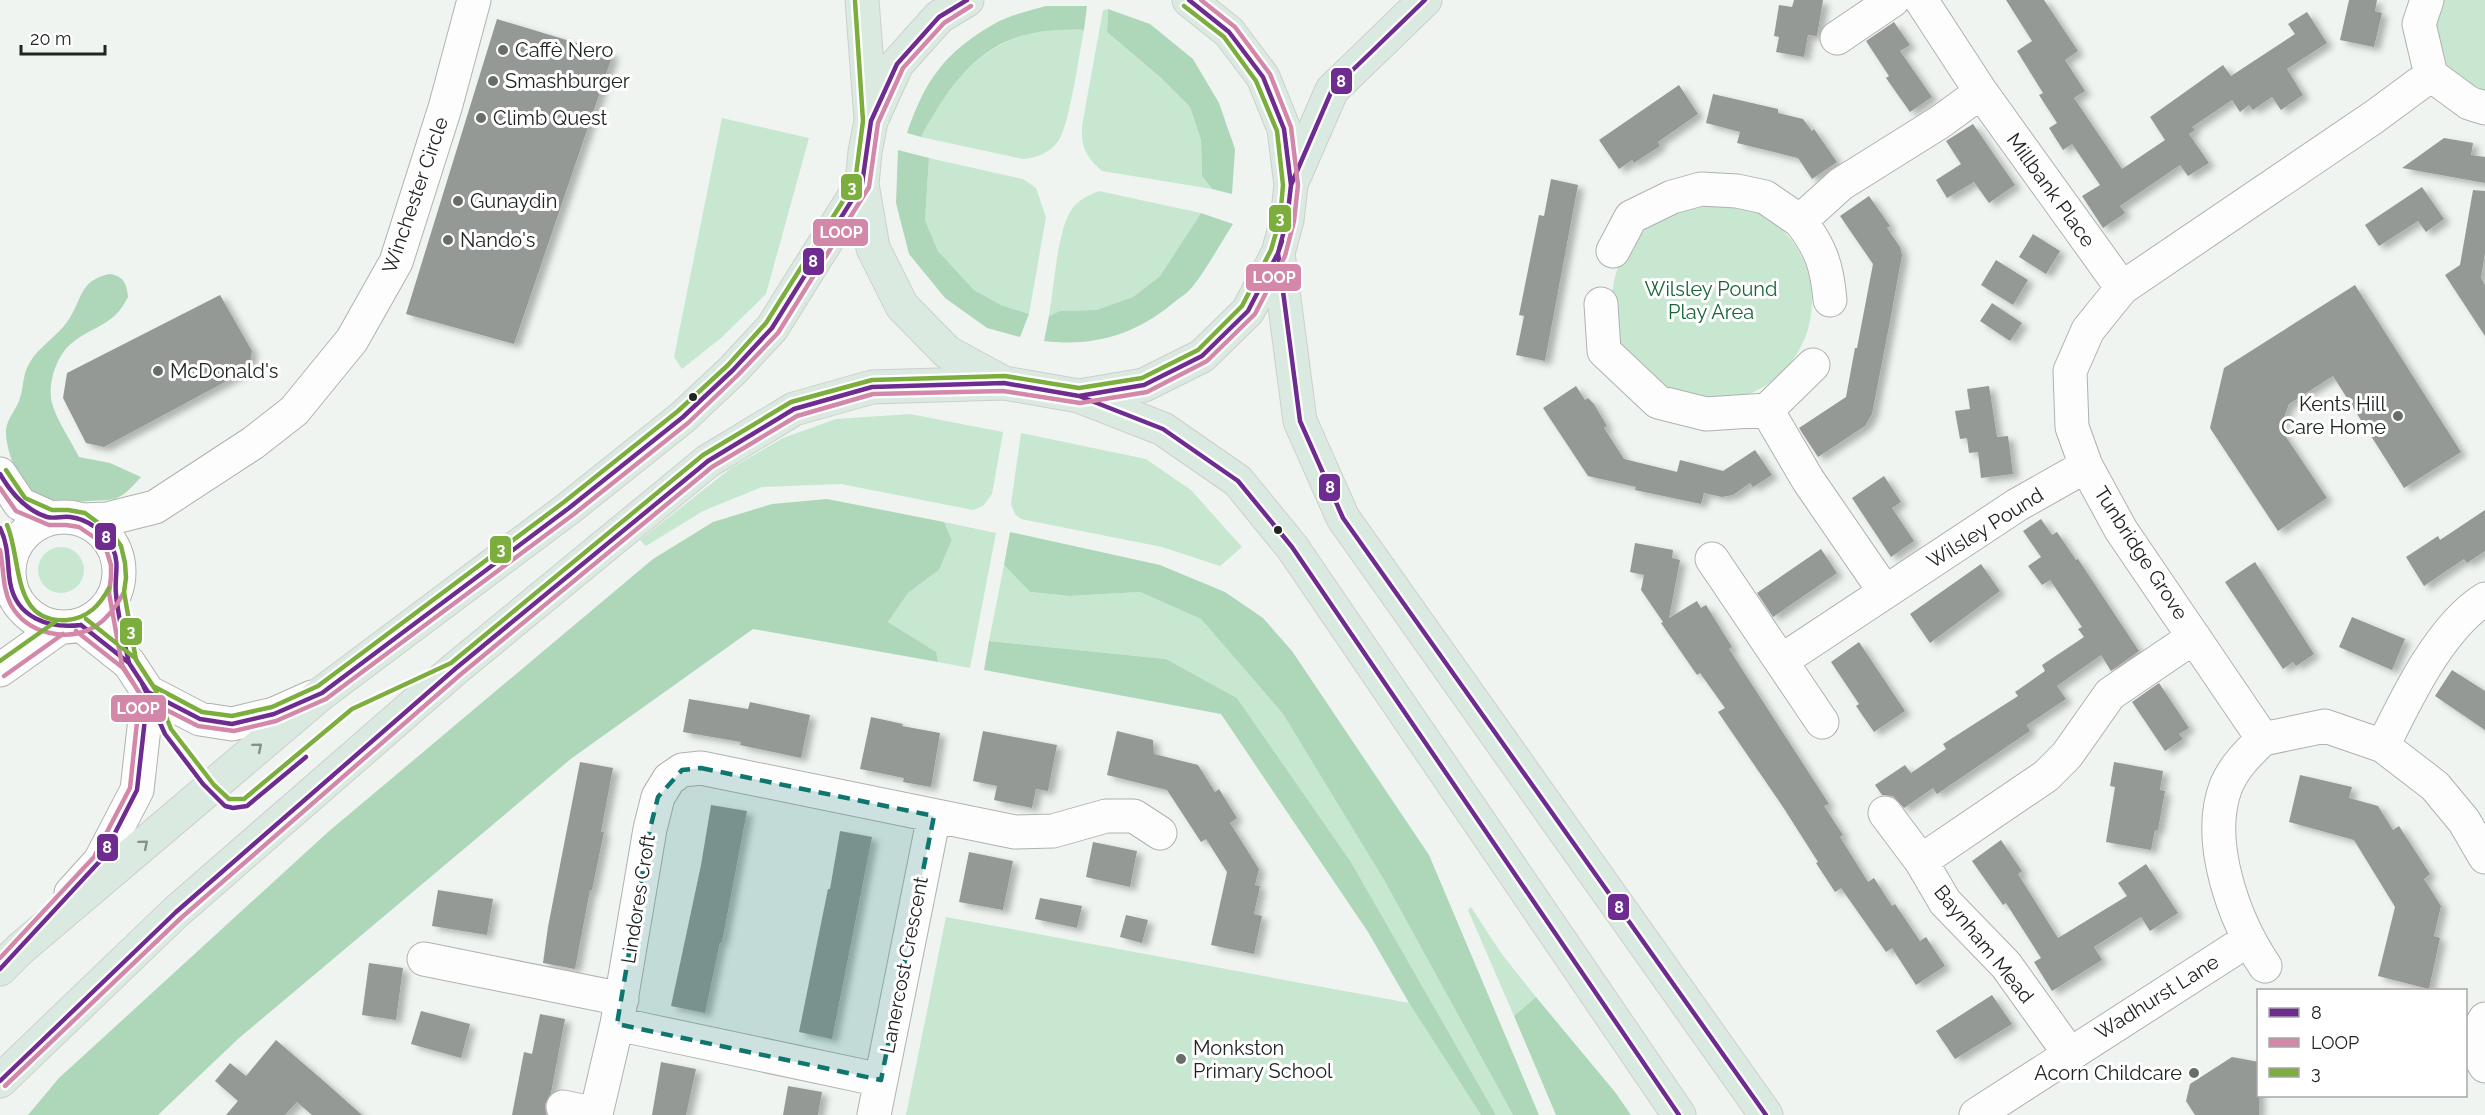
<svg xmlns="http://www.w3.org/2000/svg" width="2485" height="1115" viewBox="0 0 2485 1115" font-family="Raleway,sans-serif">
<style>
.green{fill:#c7e7d0}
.forest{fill:#aed7ba}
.building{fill:#959996;filter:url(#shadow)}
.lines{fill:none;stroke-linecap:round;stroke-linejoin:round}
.minor-casing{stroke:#afb2af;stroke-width:35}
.highway-casing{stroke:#cdcfcd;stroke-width:35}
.minor{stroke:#fdfdfd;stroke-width:33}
.highway{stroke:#dbeae0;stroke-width:33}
.bus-1-casing{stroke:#fff;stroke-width:9}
.bus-2-casing{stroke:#fff;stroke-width:9}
.bus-3-casing{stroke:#fff;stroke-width:9}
.bus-1{stroke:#6e2c91;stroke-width:4.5}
.bus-2{stroke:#d388aa;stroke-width:4.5}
.bus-3{stroke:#7bae3c;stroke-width:4.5}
.oneway{stroke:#87918a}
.marked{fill:#0f766e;fill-opacity:0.2;stroke:#0f766e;stroke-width:4.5;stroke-dasharray:12 8;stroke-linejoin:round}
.poi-dot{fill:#696d6a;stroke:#fff;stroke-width:2}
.bus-dot{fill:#212422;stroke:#fff;stroke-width:2}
.labels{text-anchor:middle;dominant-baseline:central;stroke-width:6;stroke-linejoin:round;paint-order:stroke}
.poi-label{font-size:20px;fill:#212422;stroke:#fff;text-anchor:start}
.street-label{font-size:20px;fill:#212422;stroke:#fff}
.park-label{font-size:20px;fill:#156537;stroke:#fff}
.line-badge{stroke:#fff;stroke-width:2}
.badge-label{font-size:16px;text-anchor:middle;font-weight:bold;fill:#fff}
</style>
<defs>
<filter id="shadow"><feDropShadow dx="6" dy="4" stdDeviation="3" flood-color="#0004"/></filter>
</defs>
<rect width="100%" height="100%" fill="#eff4f0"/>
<path class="green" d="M2442,0H2485V94C2475,88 2460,82 2452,73C2434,53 2434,24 2442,0Z
M1108,9L1107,32L1160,77L1190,107L1201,140L1202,176L1212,189L1102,171C1086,157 1081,147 1082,126L1103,10Z
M1054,28L1084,30C1079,54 1070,122 1059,140C1051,152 1037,158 1023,159L921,137C953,77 983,39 1054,28Z
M722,118L809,138L766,294L721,338L682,369L674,357Z
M929,158L1023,179L1036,188L1046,217L1029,314L1001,305L974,290L938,251L925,220Z
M1099,191L1201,213L1160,276L1133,297L1096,310L1061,311L1049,316C1054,289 1057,230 1072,209C1078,200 1089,195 1099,191Z
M1612 301a100 100 0 1 1 200 0a100 100 0 1 1-200 0Z
M910,414L1003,432L992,494L983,506L973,510L841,484L762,487L703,511L646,546L640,540L731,468L783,438L836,419Z
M1021,433L1146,459L1191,490L1242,547L1220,566L1162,547L1021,519L1015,514L1011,504Z
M944,522L996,533L970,668L938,662L935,652L888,622L908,593L939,570L952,540Z
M38 570a23 23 0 1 1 46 0a23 23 0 1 1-46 0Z
M1004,565L1030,592L1069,596L1140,592L1201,619L1283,714L1384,880L1513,1115H1496L1351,862L1237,698L1166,659L989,641Z
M1471,907L1501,953L1536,997L1514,1016L1468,910Z
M946,917L1409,1003L1481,1115H906Z"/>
<path class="forest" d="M1046,6H1087L1084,30C996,25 960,65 921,137L907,133C925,80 945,52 994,24C1009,15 1029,11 1046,6Z
M1108,9L1150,24L1193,59L1219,103L1235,149L1232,194L1212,189L1202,176L1201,140L1190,107L1160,77L1107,32Z
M898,150L929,158L925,220L938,251L974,290L1001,305L1029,314L1020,337L987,328L945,298L909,254L896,203Z
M1201,213L1233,224C1220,244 1208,267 1193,286C1188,293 1179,298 1172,304C1134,335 1093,347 1044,341L1049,316L1060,311L1096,310L1133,297L1160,276Z
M109,274C123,275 127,284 128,297C114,326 94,325 72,343C57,354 47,384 52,403C56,419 71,441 79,457L110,463L141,477C134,485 126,494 117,498C110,501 98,500 90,501C72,503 48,502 32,492C17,482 5,447 6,430C7,419 15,411 19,401C24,389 22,374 30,362C39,347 56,337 67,322C83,300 78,281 109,274Z
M827,499L944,522L952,540L939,570L908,593L888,622L936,652L938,662L753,629L572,758L238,1039L158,1115H28L59,1078L328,832L653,559L713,522L772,504Z
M1010,532L1160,565L1225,592L1263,618L1292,651L1429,855L1539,1115H1513L1384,880L1283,714L1201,619L1140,592L1069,596L1030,592L1004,565Z
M989,641L1166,659L1237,698L1351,862L1496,1115H1481L1409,1003L1368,932L1221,714L984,670Z
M1536,997L1615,1092L1631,1115H1556L1514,1016Z"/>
<path class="building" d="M1794,0H1823L1817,36L1808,35L1804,57L1776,52L1779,37L1774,36L1779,5L1792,7Z
M2006,0H2044L2078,51L2065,60L2085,91L2074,98L2122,169L2165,140L2150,117L2223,65L2231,76L2295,34L2288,24L2307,12L2327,43L2287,69L2303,95L2281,110L2272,97L2253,110L2249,105L2240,112L2232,100L2192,127L2195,130L2189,134L2209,163L2188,176L2180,165L2120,206L2125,213L2103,228L2082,196L2100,185L2072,144L2063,150L2049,128L2057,123L2039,95L2043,93L2017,51L2032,41Z
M2349,0H2377L2375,11L2382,13L2374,47L2340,40Z
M497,19L613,54L514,344L406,314Z
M1894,22L1910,45L1900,51L1932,97L1910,112L1886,78L1889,76L1866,41Z
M1679,85L1698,114L1658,142L1660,146L1634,163L1632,160L1619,169L1599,140Z
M1713,94L1778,109V113L1803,119L1812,131L1814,129L1837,162L1812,179L1798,158L1737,143L1740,132L1706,123Z
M1973,124L2015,185L1989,203L1974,182L1947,198L1936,180L1961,164L1946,141Z
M2444,138L2473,143L2471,155L2485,157V183L2402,168Z
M1551,179L1578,185L1545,361L1516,355L1524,316L1519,315L1539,215L1544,216Z
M2422,187L2444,219L2426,232L2418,221L2379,246L2365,225Z
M2473,190L2485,191V253L2481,278L2485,285V336L2445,275L2460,265Z
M1869,196L1890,226L1887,228L1900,247L1902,255L1891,316L1872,414L1865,426L1818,457L1799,428L1846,397L1855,348H1857L1873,264L1840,216Z
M2033,234L2060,251L2046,274L2019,257Z
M1996,260L2028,280L2013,305L1981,285Z
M2355,285L2461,452L2404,488L2333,376L2289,404L2280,428L2327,498L2278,531L2210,428L2224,368Z
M220,295L252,351L249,369L104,447L86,443L63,398L67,373Z
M1992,303L2022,323L2010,341L1980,321Z
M1576,386L1585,400L1588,398L1594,404L1607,426L1604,428L1624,459L1677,472L1680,460L1723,471L1755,450L1772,475L1753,487L1750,483L1733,495L1722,497L1704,493L1701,504L1635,490L1636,487L1588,476L1543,408Z
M1989,386L1997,437L2008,436L2013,474L1981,478L1978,452L1969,453L1967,438L1960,439L1955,411L1970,409L1967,389Z
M1884,476L1901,502L1892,508L1914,541L1891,557L1852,498Z
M2485,510V551L2467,563L2464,559L2424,586L2406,557L2438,536L2440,540Z
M2041,519L2052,535L2057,532L2076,560L2078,559L2139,651L2111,671L2101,655L2057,686L2066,699L2027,725L2030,731L1937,794L1933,788L1904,808L1893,796L1882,795L1875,785L1905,765L1911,773L1946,749L1943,744L2018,696L2015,692L2045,671L2042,665L2084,637L2078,629L2082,627L2050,580L2042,585L2028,566L2041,557L2023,531Z
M1635,543L1673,550L1672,558L1680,560L1669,618L1697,601L1701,608L1706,605L1732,647L1729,649L1829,804L1824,806L1843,835L1840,837L1868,882L1874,878L1892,906L1895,904L1920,941L1926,937L1945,966L1916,985L1892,948L1886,952L1841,888L1835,892L1816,863L1818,862L1783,807L1718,712L1725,708L1700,673L1697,675L1661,623L1663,622L1641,590L1644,575L1630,572Z
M1821,549L1837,573L1773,617L1757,593Z
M2255,562L2314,654L2296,666L2293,662L2283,669L2225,582Z
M1981,564L2000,591L1930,643L1910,614Z
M2352,617L2405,639L2392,670L2339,647Z
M1859,642L1905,711L1874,732L1856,706L1859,704L1831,662Z
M2452,670L2485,691V730L2435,696Z
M2159,683L2189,728L2179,734L2183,739L2165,751L2132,702Z
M689,699L748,709L750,702L810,715L801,758L740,745L741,742L683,732Z
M871,717L903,724L902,726L940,733L931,787L903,782L904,778L860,769Z
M983,731L1057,745L1048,791L1036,789L1032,808L994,800L997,786L973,781Z
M1117,731L1153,740L1154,754L1198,765L1215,792L1219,789L1237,818L1230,823L1259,869L1255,885L1260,886L1254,914L1262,916L1254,954L1211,945L1227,872L1206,839L1201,842L1167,790L1107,775Z
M580,762L613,768L601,832H604L592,890H590L575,969L543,963L548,927Z
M2114,762L2163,771L2160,790L2165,791L2158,830H2155L2151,850L2106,842L2115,787L2110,786Z
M2300,775L2352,787L2349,798L2378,806L2393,830L2399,826L2430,874L2424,879L2441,906L2434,936L2440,938L2429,989L2378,976L2395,907L2354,840L2289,822Z
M711,805L747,811L722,942H720L705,1013L671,1006L701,865Z
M840,831L872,837L832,1039L799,1032L828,889H830Z
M2001,840L2022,871L2018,874L2058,938L2127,896L2118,883L2146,864L2178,913L2150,931L2141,917L2094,947L2102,960L2052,991L2034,962L2041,958L2006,903L2003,905L1972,861Z
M1093,842L1137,851L1130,887L1086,877Z
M969,852L1013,861L1003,910L959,902Z
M438,890L493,899L487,935L432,926Z
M1040,898L1082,906L1077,928L1035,919Z
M1126,915L1148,920L1142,943L1120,937Z
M369,963L403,968L396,1020L362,1015Z
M1992,995L2012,1024L1955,1059L1936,1031Z
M421,1011L470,1024L461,1058L411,1044Z
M540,1014L565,1019L551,1093L545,1104L546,1115H512L524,1052L532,1054Z
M276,1040L326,1083L362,1115H312L297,1102L285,1115H226L238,1101L215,1081L230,1063L246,1076Z
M2232,1057L2259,1062V1115H2195L2186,1101L2190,1084Z
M661,1062L696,1069L686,1115H652Z
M788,1086L822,1092L818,1115H783Z"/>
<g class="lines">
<defs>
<path id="minor" d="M1921,0L1981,92L2122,288
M2427,0L2419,24L2431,75L2374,117L2122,288L2088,330L2070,371L2072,427L2086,466L2121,530L2263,739L2325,726L2383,746L2435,786L2464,821L2485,857
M1837,38L1893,0
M2431,75L2469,103L2485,108
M1800,221C1821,248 1827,266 1830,300
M1613,251L1631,217L1672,197L1701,189L1737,191L1765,197L1800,221L1841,184L1940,122L1981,92
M1601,304L1604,351L1658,402L1706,414L1767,410L1808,480L1885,592
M1767,410L1813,365
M0,474L20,504L51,518
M9 572a55 55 0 1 1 110 0a55 55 0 1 1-110 0Z
M82,520L107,519L155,507L253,443L294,411L352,340L396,262L445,108L474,0
M1712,559L1822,722
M81,625L129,663L148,692L200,719L232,724L274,714L312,697
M1781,661L2017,505L2086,466
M0,670L59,628
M2263,739C2248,753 2234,767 2226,786C2205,841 2234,920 2265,966
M2383,746C2406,699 2440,627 2485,599
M1885,813L1921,861
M71,893L100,861L137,790L148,692
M424,959L622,999
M2485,1019C2474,1037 2473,1047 2485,1066
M2069,1053L2006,965L1945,902L1921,861L2046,776L2067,755L2110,694L2194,637
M881,1080L617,1024L650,829L658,797L669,779L682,770L701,768L1015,832L1053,831L1106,816H1134L1160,833
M563,1107L596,1114L617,1024
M874,1115L934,816
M1976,1115L2248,940"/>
<path id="highway" d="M862,0L871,119
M967,0L939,17L897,64L871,121L865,152L862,184L873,248L902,306L947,352L1004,383L1079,396L1144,385L1202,356L1248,311L1278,253L1287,220L1291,185L1284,129L1263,77L1229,32L1189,0
M1291,184L1332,90L1425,0
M1278,253L1300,421L1343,518L1766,1115
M1081,397L1163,429L1238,481L1292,547L1679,1115
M0,969L20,949L322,693L569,508L683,417L733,370L772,328L862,184
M0,1081L176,912L455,669L708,461L794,409L872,387L1004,383"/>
</defs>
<use href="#minor" class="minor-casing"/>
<use href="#highway" class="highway-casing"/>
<use href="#minor" class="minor"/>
<use href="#highway" class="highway"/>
<defs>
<path id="bus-1" d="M1291,185L1332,90L1425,0
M1282,241L1278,253L1300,421L1343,518L1766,1115
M1079,396L1163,429L1238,481L1292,547L1679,1115
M0,474C11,493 25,510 47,517C55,519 62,516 70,517C88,519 106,532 113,549C120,564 114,578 116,594C118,617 124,640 129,663
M0,528C9,546 7,563 10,582C16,618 49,629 81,625
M81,625L129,663L148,692L200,719L232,724L274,714L322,693L569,508L683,417L733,370L772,328L862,184L871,121L897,64L939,17L967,0
M142,683L165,734L203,784L225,806L233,808L247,806L306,757
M0,969L100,861L115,833L137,790L148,692
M0,1081L176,912L455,669L708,461L794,409L872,387L1004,383L1079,396L1144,385L1202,356L1248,311L1278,253L1287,220L1291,185L1284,129L1263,77L1229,32L1189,0"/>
<path id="bus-2" d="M0,488L16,511L49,525H66L79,527L101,542L107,552L111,565V577L109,593L122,665L140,694L130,788L108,830L94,857L0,958
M0,550C4,568 2,588 11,605C27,634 68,643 96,626C108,618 116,607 123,594
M76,631L123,668L143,698L198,726L234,731L276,721L326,699L574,514L688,423L738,375L778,333L869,187L878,123L903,68L944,23L971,6
M4,676L63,634
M5,1086L181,918L460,675L712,467L797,416L873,394L1003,391L1080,403L1147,392L1207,361L1255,314L1285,256L1294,221L1298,185L1291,127L1270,74L1235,27L1201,0"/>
<path id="bus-3" d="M6,470L25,498L52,510H68L85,513L112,533L121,546L125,563L126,578L124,592L136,660L153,686L202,712L232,716L272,707L318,686L564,502L678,411L728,365L766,323L855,182L863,121L855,1
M7,525C22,559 11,624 67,620C88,618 100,605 109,588
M86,619L135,658L155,689L171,729L214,785L229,799H244L352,709L451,663L703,455L791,402L872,380L1005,376L1079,388L1142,378L1198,350L1242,306L1271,250L1280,219L1283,185L1277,131L1256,81L1224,37L1184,6
M0,661L55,622"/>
</defs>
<use href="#bus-1" class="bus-1-casing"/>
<use href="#bus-2" class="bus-2-casing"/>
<use href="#bus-3" class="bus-3-casing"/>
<use href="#bus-1" class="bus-1"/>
<use href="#bus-2" class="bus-2"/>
<use href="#bus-3" class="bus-3"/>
</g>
<defs><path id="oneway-chevron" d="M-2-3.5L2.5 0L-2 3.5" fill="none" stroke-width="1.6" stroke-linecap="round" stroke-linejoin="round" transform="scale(1.5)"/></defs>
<g class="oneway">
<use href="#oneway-chevron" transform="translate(258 747) rotate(-40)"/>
<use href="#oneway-chevron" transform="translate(144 844) rotate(-40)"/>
</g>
<path class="marked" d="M701,768L934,816L881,1080L617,1024L650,829L658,797L682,770Z"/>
<g class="poi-dot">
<circle cx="503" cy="50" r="6"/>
<circle cx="493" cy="81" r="6"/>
<circle cx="481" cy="118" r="6"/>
<circle cx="458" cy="201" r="6"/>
<circle cx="448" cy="240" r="6"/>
<circle cx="158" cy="371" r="6"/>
<circle cx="2398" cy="416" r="6"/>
<circle cx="1181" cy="1059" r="6"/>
<circle cx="2194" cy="1073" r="6"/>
</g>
<g class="bus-dot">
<circle cx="693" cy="397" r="5"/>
<circle cx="1278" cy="530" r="5"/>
</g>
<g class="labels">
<g class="poi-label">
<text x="515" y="50">Caffè Nero</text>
<text x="505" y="81">Smashburger</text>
<text x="493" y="118">Climb Quest</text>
<text x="470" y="201">Gunaydin</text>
<text x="460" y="240">Nando's</text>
<text x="170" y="371">McDonald's</text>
<text x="2386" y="404" text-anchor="end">Kents Hill<tspan x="2386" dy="23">Care Home</tspan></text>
<text x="1193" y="1048">Monkston<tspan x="1193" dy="23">Primary School</tspan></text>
<text x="2182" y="1073" text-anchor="end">Acorn Childcare</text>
</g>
<g class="street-label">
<text transform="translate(2051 190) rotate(54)">Millbank Place</text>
<text transform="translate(415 195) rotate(-71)">Winchester Circle</text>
<text transform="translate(1985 528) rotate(-32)">Wilsley Pound</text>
<text transform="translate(2141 553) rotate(57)">Tunbridge Grove</text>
<text transform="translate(638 899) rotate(-81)">Lindores Croft</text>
<text transform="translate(1984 944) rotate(51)">Baynham Mead</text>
<text transform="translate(904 965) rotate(-79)">Lanercost Crescent</text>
<text transform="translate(2157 997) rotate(-32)">Wadhurst Lane</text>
</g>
<g class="park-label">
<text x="1711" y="289">Wilsley Pound<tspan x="1711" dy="23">Play Area</tspan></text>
</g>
</g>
<g class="line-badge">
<rect x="1330" y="67" width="23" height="28" rx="6" fill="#6e2c91"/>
<rect x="840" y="173" width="23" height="28" rx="6" fill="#7bae3c"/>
<rect x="1268" y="204" width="24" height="29" rx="6" fill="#7bae3c"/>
<rect x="812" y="218" width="57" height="29" rx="6" fill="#d388aa"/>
<rect x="802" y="247" width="23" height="29" rx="6" fill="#6e2c91"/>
<rect x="1245" y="263" width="57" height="29" rx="6" fill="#d388aa"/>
<rect x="1318" y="473" width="23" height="29" rx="6" fill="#6e2c91"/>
<rect x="94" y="522" width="23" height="29" rx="6" fill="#6e2c91"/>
<rect x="489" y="535" width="23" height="29" rx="6" fill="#7bae3c"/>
<rect x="119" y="617" width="24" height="29" rx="6" fill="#7bae3c"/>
<rect x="110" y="694" width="57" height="29" rx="6" fill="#d388aa"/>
<rect x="96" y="833" width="23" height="29" rx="6" fill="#6e2c91"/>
<rect x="1607" y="893" width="23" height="28" rx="6" fill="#6e2c91"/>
</g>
<g class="badge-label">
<text x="1341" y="87">8</text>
<text x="852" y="193">3</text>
<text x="1280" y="224">3</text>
<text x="841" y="238">LOOP</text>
<text x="813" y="267">8</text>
<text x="1274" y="283">LOOP</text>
<text x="1330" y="493">8</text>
<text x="106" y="543">8</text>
<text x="501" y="555">3</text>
<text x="131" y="637">3</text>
<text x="138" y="714">LOOP</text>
<text x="107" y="853">8</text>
<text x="1619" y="913">8</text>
</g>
<rect x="2257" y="989" width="210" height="108" fill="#ffffff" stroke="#a6a7a7" stroke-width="1.5"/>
<rect x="2269" y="1008" width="30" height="9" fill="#6e2c91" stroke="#a6a7a7" stroke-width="1.5"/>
<text x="2311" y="1019" font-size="18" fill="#212422">8</text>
<rect x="2269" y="1038" width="30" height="9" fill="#d388aa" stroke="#a6a7a7" stroke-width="1.5"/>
<text x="2311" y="1049" font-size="18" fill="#212422">LOOP</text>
<rect x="2269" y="1068" width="30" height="9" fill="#7bae3c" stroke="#a6a7a7" stroke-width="1.5"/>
<text x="2311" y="1079" font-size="18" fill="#212422">3</text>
<path d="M21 45v9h84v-9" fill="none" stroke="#212422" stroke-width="3"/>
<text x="30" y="45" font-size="18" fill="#212422" stroke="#ffffff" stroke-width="4.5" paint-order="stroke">20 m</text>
</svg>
